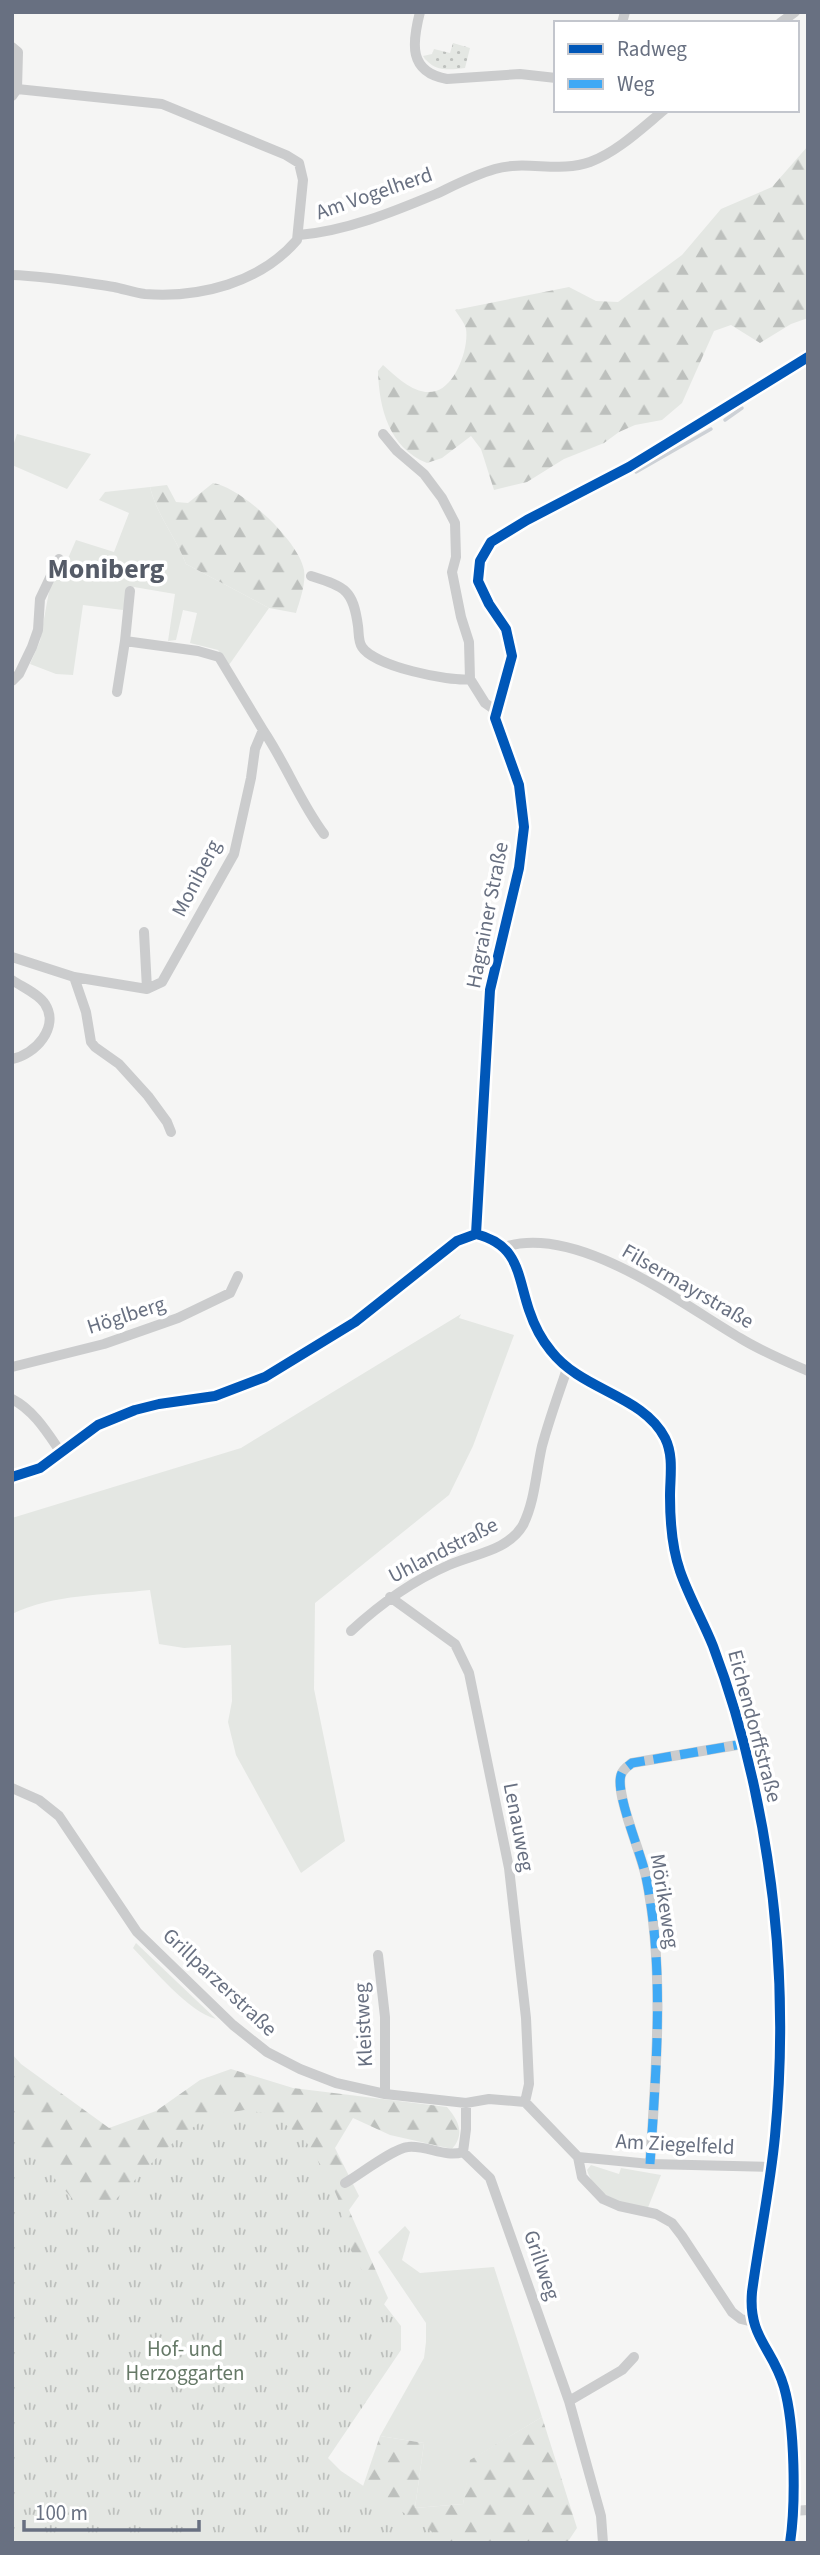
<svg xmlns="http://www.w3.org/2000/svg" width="820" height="2555" viewBox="0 0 820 2555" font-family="'Source Sans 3',sans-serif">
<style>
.grass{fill:#e4e7e3}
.forest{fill:url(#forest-firs)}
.park{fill:url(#park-tufts)}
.garden{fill:url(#garden-dots)}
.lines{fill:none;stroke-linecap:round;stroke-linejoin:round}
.stream{stroke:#cdd1d6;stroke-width:3.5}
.minor{stroke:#cbcccd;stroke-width:10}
.quiet{stroke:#3fa9f5;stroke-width:9;stroke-dasharray:18 9;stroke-linecap:butt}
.cycleway-casing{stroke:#fff;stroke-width:15}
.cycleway{stroke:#0057b8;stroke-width:10}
.labels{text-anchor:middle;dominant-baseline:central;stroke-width:7;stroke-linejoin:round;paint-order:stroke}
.street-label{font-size:21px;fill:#687081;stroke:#fff}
.park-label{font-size:21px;fill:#667967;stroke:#fff}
.district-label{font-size:28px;font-weight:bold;fill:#555b67;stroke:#fff}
</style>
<defs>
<pattern id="forest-firs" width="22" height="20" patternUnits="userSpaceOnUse" patternTransform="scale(1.75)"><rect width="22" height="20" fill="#e4e7e3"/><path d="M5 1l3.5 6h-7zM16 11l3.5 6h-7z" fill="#bdc0bd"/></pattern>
<pattern id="park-tufts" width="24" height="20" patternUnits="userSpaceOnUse" patternTransform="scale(1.75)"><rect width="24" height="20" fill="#e4e7e3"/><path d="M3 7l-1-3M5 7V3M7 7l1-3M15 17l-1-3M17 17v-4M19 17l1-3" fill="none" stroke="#bdc0bd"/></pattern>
<pattern id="garden-dots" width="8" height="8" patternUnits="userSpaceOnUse" patternTransform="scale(1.75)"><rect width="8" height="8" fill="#e4e7e3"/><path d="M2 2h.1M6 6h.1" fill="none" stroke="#bdc0bd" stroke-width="1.8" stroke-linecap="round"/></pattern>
</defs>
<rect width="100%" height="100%" fill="#f5f5f4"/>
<path class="grass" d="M17,434L91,454L67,489L12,465V449Z
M150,487C157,516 176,537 186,564L269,608L229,665L218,650L190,643L197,613L183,610L176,640L168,641L175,594L128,586L123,610L83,605L73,675L56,674L30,664L40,641L50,586L66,563L76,540L114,552L129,513L99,500L105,492Z
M461,1314L459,1318L514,1335L473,1446L449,1495L315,1603L314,1689L345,1841L301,1873L236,1755L228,1722L232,1701L231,1645L184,1648L159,1644L150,1590C105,1595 53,1594 12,1614V1518L241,1448Z
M136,1943L216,2019C189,2012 153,1969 133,1948Z
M591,2165L619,2174L621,2168L661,2175L647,2210C623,2204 595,2197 587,2170Z
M405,2226L410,2232L402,2260L420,2273L494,2267L542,2417L471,2460L463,2504L415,2508L424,2443L380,2436L424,2358L426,2342V2323L378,2252Z"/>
<path class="forest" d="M808,146V318L791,324L760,343L731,325L714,331L682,403L662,420L635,425L619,432L604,443L564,459L527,482L494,490L481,449L471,436L442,458L427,463C389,448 379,408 378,371L383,365C397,377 416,397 436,391C456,385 469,348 466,329C465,323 458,315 455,310L569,287L596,301L618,302L682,255L721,209L772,187Z
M213,483C241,487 299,541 304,570C306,584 300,600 296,613L269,608L186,564C176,537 157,516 150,487L167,485L176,502L188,503Z
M12,2054L21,2064L109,2128L156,2111L200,2080L231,2069L293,2088L447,2107C459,2121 465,2134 452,2149L390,2135L353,2118L335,2148L359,2196L349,2210L388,2298L373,2322L12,2543Z
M542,2417L577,2528L567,2543H404L359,2498L380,2436L424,2443L415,2508L463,2504L470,2460Z"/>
<path class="park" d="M244,2110L265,2113L280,2120L305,2140L330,2180L338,2199L347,2243L370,2286L401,2326V2350L328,2458L341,2471L434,2533L435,2543H12V2134L18,2137L77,2204L110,2205C143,2174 171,2137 212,2116C221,2112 234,2112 244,2110Z"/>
<path class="garden" d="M453,43L470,48L465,68C448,70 434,72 423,56L432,54L434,49L450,53Z"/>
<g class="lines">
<path class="stream" d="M725,420L742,408
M636,472L711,429"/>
<path class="minor" d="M420,12C412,43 408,72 447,79L520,74L556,78
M622,23L625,12
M780,23L795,12
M12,47L18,52L17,89
M12,96L17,89L162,104L286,155L299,163L303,180L297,240C260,283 200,298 145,294C135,293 124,289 114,287C80,282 47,276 12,275
M299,235C346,231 393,212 436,194C455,185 474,175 495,169C525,160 560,173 590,162C617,152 641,129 664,110
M383,434L397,451L424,474L442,498L455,523L456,557L452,572L461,617L469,642L470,679L485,703L495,710
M311,576C345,587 353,589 358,626C359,633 358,641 362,647C374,666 449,682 470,679
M12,681L19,674L32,647L38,630L40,599L59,559
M117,692L125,641
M263,730C286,764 300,802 324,834
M144,932L147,989
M12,957L74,977L147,989L162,982L234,854L251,778L255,749L263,730L219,657L198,651L125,641L130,591
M74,977L86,1012L91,1042L95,1047L119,1064L148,1096L167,1122L171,1132
M12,980C22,987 39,994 45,1004C60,1027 35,1055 12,1059
M476,1234C519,1245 517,1274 529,1310C534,1325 541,1339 551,1351C582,1391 643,1395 665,1438C674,1456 670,1477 670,1496C670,1520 672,1548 680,1571C689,1597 703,1621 713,1646C730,1691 744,1740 754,1786C779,1900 786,2020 775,2136C770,2188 759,2240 752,2292C748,2338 773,2348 784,2387C795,2425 796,2504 790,2543
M476,1234L490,990L519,868L524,827L519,785L495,718L512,656L506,629L489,604L478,581L480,561L491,542L527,520L629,467L808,357
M504,1247C577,1223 680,1303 740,1338C761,1351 785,1361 808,1371
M12,1367L104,1344L178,1318L230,1293L238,1276
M12,1399C35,1411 48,1434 62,1454
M12,1477L40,1468L98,1425L135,1410L159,1404L215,1396L265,1377L355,1322L457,1241L476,1234
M390,1597L455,1644L469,1673L509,1868L526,2018L529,2084L525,2102
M351,1631C380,1604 412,1581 449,1565C473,1554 508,1551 523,1525C535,1501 536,1472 542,1446C549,1420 558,1395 567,1369
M12,1788L39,1800L59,1816L137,1932L233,2025L267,2052L300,2069L336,2083L385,2094L466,2103L489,2099L525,2102L578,2157L582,2177L603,2199L619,2206L656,2214L672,2223L682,2236L732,2312L741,2319L753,2322
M378,1955L385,2017V2094
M463,2152L490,2178L569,2401L601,2516L603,2543
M578,2157L650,2164L771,2167
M650,2164C656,2072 665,1968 646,1877C642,1855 615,1794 621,1775C623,1769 627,1767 632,1763L743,1744
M345,2183C359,2175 394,2148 408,2147C427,2145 445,2158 463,2152L466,2129V2103
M569,2401L622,2370L634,2357
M792,2511L808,2510"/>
<path class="quiet" d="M650,2164C656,2072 665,1968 646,1877C642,1855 615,1794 621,1775C623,1769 627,1767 632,1763L743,1744"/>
<defs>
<path id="cycleway" d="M476,1234C519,1245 517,1274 529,1310C534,1325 541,1339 551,1351C582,1391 643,1395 665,1438C674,1456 670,1477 670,1496C670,1520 672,1548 680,1571C689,1597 703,1621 713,1646C730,1691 744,1740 754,1786C779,1900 786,2020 775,2136C770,2188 759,2240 752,2292C748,2338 773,2348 784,2387C795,2425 796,2504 790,2543
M476,1234L490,990L519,868L524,827L519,785L495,718L512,656L506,629L489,604L478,581L480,561L491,542L527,520L629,467L808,357
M12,1477L40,1468L98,1425L135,1410L159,1404L215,1396L265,1377L355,1322L457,1241L476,1234"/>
</defs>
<use href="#cycleway" class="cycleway-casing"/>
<use href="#cycleway" class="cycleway"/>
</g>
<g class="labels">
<g class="street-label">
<text transform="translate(374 193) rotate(-19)">Am Vogelherd</text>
<text transform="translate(196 878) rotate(-63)">Moniberg</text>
<text transform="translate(487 915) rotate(-79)">Hagrainer Straße</text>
<text transform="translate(688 1286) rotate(30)">Filsermayrstraße</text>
<text transform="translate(126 1315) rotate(-18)">Höglberg</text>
<text transform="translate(443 1550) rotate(-27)">Uhlandstraße</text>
<text transform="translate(755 1726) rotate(75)">Eichendorffstraße</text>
<text transform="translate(519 1827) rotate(79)">Lenauweg</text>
<text transform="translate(665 1901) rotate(81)">Mörikeweg</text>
<text transform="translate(220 1982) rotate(43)">Grillparzerstraße</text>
<text transform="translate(363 2025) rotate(-93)">Kleistweg</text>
<text transform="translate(675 2144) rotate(3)">Am Ziegelfeld</text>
<text transform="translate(542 2265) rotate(71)">Grillweg</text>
</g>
<g class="park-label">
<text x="185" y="2349">Hof- und<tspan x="185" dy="24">Herzoggarten</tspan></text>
</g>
<g class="district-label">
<text x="106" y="569">Moniberg</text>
</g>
</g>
<rect width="820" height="2555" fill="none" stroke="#687081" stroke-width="28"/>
<rect x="554" y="21" width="245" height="91" fill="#ffffff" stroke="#c3c6cd" stroke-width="2"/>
<rect x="568" y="44" width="35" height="10" fill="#0057b8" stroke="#c3c6cd" stroke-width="2"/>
<text x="617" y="56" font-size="21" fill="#687081">Radweg</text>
<rect x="568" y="79" width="35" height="10" fill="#3fa9f5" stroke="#c3c6cd" stroke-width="2"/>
<text x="617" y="91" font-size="21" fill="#687081">Weg</text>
<path d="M24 2520v10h175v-10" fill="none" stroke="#687081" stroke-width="3.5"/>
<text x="35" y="2520" font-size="21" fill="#687081" stroke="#ffffff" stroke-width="5" paint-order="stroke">100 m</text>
</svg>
